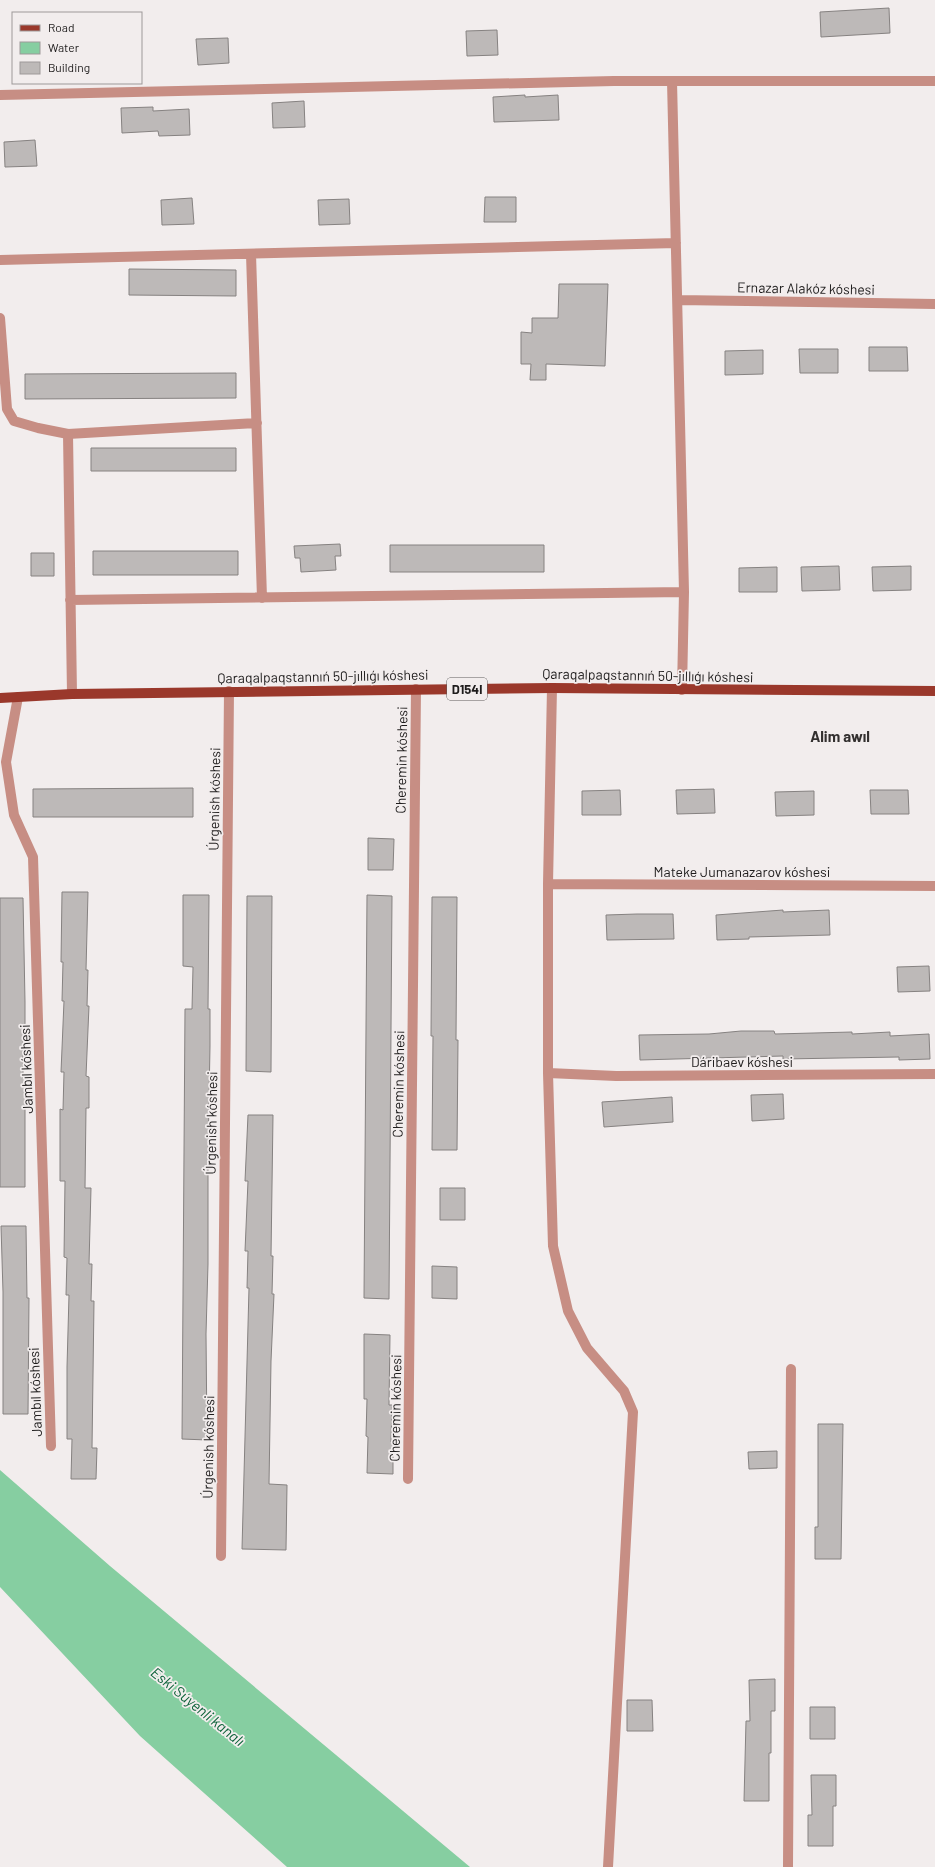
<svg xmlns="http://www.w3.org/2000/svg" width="935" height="1867" viewBox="0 0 935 1867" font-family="Barlow,sans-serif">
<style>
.water{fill:#86cea1}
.building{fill:#bdb9b8;stroke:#868281}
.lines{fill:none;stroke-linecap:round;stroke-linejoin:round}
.street{stroke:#c78e84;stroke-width:10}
.primary{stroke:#9a382b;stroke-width:10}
.labels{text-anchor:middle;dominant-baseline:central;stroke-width:3.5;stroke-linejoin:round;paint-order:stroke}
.shield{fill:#f2eded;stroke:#5e5b5b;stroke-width:1}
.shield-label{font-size:13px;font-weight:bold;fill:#1e1c1c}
.street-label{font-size:14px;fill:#1e1c1c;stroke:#f2eded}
.neighbourhood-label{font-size:15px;font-weight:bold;fill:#33302f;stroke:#f2eded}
.water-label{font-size:15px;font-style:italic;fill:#0d633a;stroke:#f2eded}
</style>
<rect width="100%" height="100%" fill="#f2eded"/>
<path class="water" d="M0,1470L110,1566L470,1867H287L140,1736L0,1587Z"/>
<path class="building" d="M889,8L890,33L821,37L820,12Z
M497,30L498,55L467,56L466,31Z
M228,38L229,63L198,65L196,39Z
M525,95V97L558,95L559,120L494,122L493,97Z
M304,101L305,127L273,128L272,103Z
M153,107V111L189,109L190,135L159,136L158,131L122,133L121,108Z
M35,140L37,166L5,167L4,142Z
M485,197H516V222H484Z
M192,198L194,224L162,225L161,200Z
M349,199L350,224L319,225L318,200Z
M129,269L236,270V296L129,295Z
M559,284H608L605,366L546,364V380H530L531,364H521V332L532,333V318H558Z
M869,347H907L908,371H869Z
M799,349H838V373H800Z
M763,350V374L725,375V351Z
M236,373V398L25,399V374Z
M91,448H236V471H91Z
M340,544L341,556H335L336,570L301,572L300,558H295L294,546Z
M390,545H544V572H390Z
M93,551H238V575H93Z
M31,553H54V576H31Z
M839,566L840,590L802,591L801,567Z
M911,566V590L873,591L872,567Z
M777,567V592H739V568Z
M193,788V817H33V789Z
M714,789L715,813L677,814L676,790Z
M620,790L621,815H582V791Z
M870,790H908L909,814H871Z
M814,791V815L776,816L775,792Z
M368,838L394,839L393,870H368Z
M62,892H88L86,970H88L87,1006H89L86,1076L89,1077V1108H86L85,1188H91L89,1264H92L91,1301H94L92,1448H97L96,1479H71L72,1439H67V1367L69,1295H66L67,1258L64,1257L65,1181H60V1109L63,1110L64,1072H61L64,1001H62L63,962H61Z
M183,895H209L208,1009H210V1046L208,1154V1264L206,1334L207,1440L182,1439L185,1009H192L193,967L183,966Z
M367,895L392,896L389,1299L364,1298Z
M247,896H272L271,1072L246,1071Z
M432,897H457L456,1040H458L457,1150H432L433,1036H431Z
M0,898H23L25,1002V1038H23V1078H25V1187H0Z
M783,910V912L829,910L830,935L749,937V939L717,940L716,915Z
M637,914H673L674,939L607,940L606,915Z
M929,966L930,991L898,992L897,967Z
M741,1031H774L775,1034L852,1032V1034L890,1032V1036L929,1034L930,1059L899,1060V1057L783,1059V1056L640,1060L639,1035L709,1034Z
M783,1094L784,1119L752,1121L751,1095Z
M672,1097L673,1122L604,1127L602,1102Z
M248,1115H273L271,1256H273L272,1294H274L271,1361L269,1484L287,1485L286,1550L242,1549L249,1288H247L248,1251H245L248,1181H245Z
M440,1188H465V1220H440Z
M1,1226H26L27,1298H29L28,1414H3V1292Z
M432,1266L457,1267V1299L432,1298Z
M364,1334L390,1335L389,1405H392L391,1442H393V1474L367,1473L368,1437L366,1436L367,1399H364Z
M818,1424H843L841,1559H815V1527H818Z
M777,1451V1468L749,1469L748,1452Z
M775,1679V1711H771V1753H769V1801H744L746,1721H750L749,1680Z
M627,1700H652L653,1731H627Z
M810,1707H835V1739H810Z
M811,1775H836V1806H833V1846H808V1815H812Z"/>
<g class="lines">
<path class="street" d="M672,81L684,592L682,690
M0,95L614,81H935
M251,254L262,598
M0,260L676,243
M678,300L935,304
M0,318L7,409L14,421L38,428L68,434L257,423
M68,434L72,694
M70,600L684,592
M552,688L548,884V1073L553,1246L568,1311L587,1348L624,1391L633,1412L608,1867
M18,697L6,762L14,815L33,857L51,1446
M548,884L935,886
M548,1073L616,1076L935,1074
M408,1479L416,689
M221,1556L229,691
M788,1867L791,1369"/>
<path class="primary" d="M0,698L72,694L552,688L935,691"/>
</g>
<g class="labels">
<rect class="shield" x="447" y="678" width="40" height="22" rx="3"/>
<g class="shield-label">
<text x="467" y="689">D154l</text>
</g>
<g class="street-label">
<text transform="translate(806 288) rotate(1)">Ernazar Alakóz kóshesi</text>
<text transform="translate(648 675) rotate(1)">Qaraqalpaqstannıń 50-jıllıǵı kóshesi</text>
<text transform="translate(323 676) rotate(-1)">Qaraqalpaqstannıń 50-jıllıǵı kóshesi</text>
<text transform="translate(401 760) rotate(-89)">Cheremin kóshesi</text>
<text transform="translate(214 799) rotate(-89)">Úrgenish kóshesi</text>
<text x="742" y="871">Mateke Jumanazarov kóshesi</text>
<text x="742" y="1061">Dáribaev kóshesi</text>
<text transform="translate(26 1069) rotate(-92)">Jambıl kóshesi</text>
<text transform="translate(398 1084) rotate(-89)">Cheremin kóshesi</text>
<text transform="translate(211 1123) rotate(-89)">Úrgenish kóshesi</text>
<text transform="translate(35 1392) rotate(-92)">Jambıl kóshesi</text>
<text transform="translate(395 1408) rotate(-89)">Cheremin kóshesi</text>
<text transform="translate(208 1447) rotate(-89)">Úrgenish kóshesi</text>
</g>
<g class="neighbourhood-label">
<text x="840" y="736">Alim awıl</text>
</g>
<g class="water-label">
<text transform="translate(198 1706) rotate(39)">Eski Súyenli kanalı</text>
</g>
</g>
<rect x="12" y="12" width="130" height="72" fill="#f2eded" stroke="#9d9999"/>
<rect x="20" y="25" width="20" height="6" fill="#9a382b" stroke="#9d9999"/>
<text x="48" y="32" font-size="12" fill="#1e1c1c">Road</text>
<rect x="20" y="42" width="20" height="12" fill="#86cea1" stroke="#9d9999"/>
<text x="48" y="52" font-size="12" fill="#1e1c1c">Water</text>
<rect x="20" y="62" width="20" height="12" fill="#bdb9b8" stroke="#9d9999"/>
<text x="48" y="72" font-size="12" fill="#1e1c1c">Building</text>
</svg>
